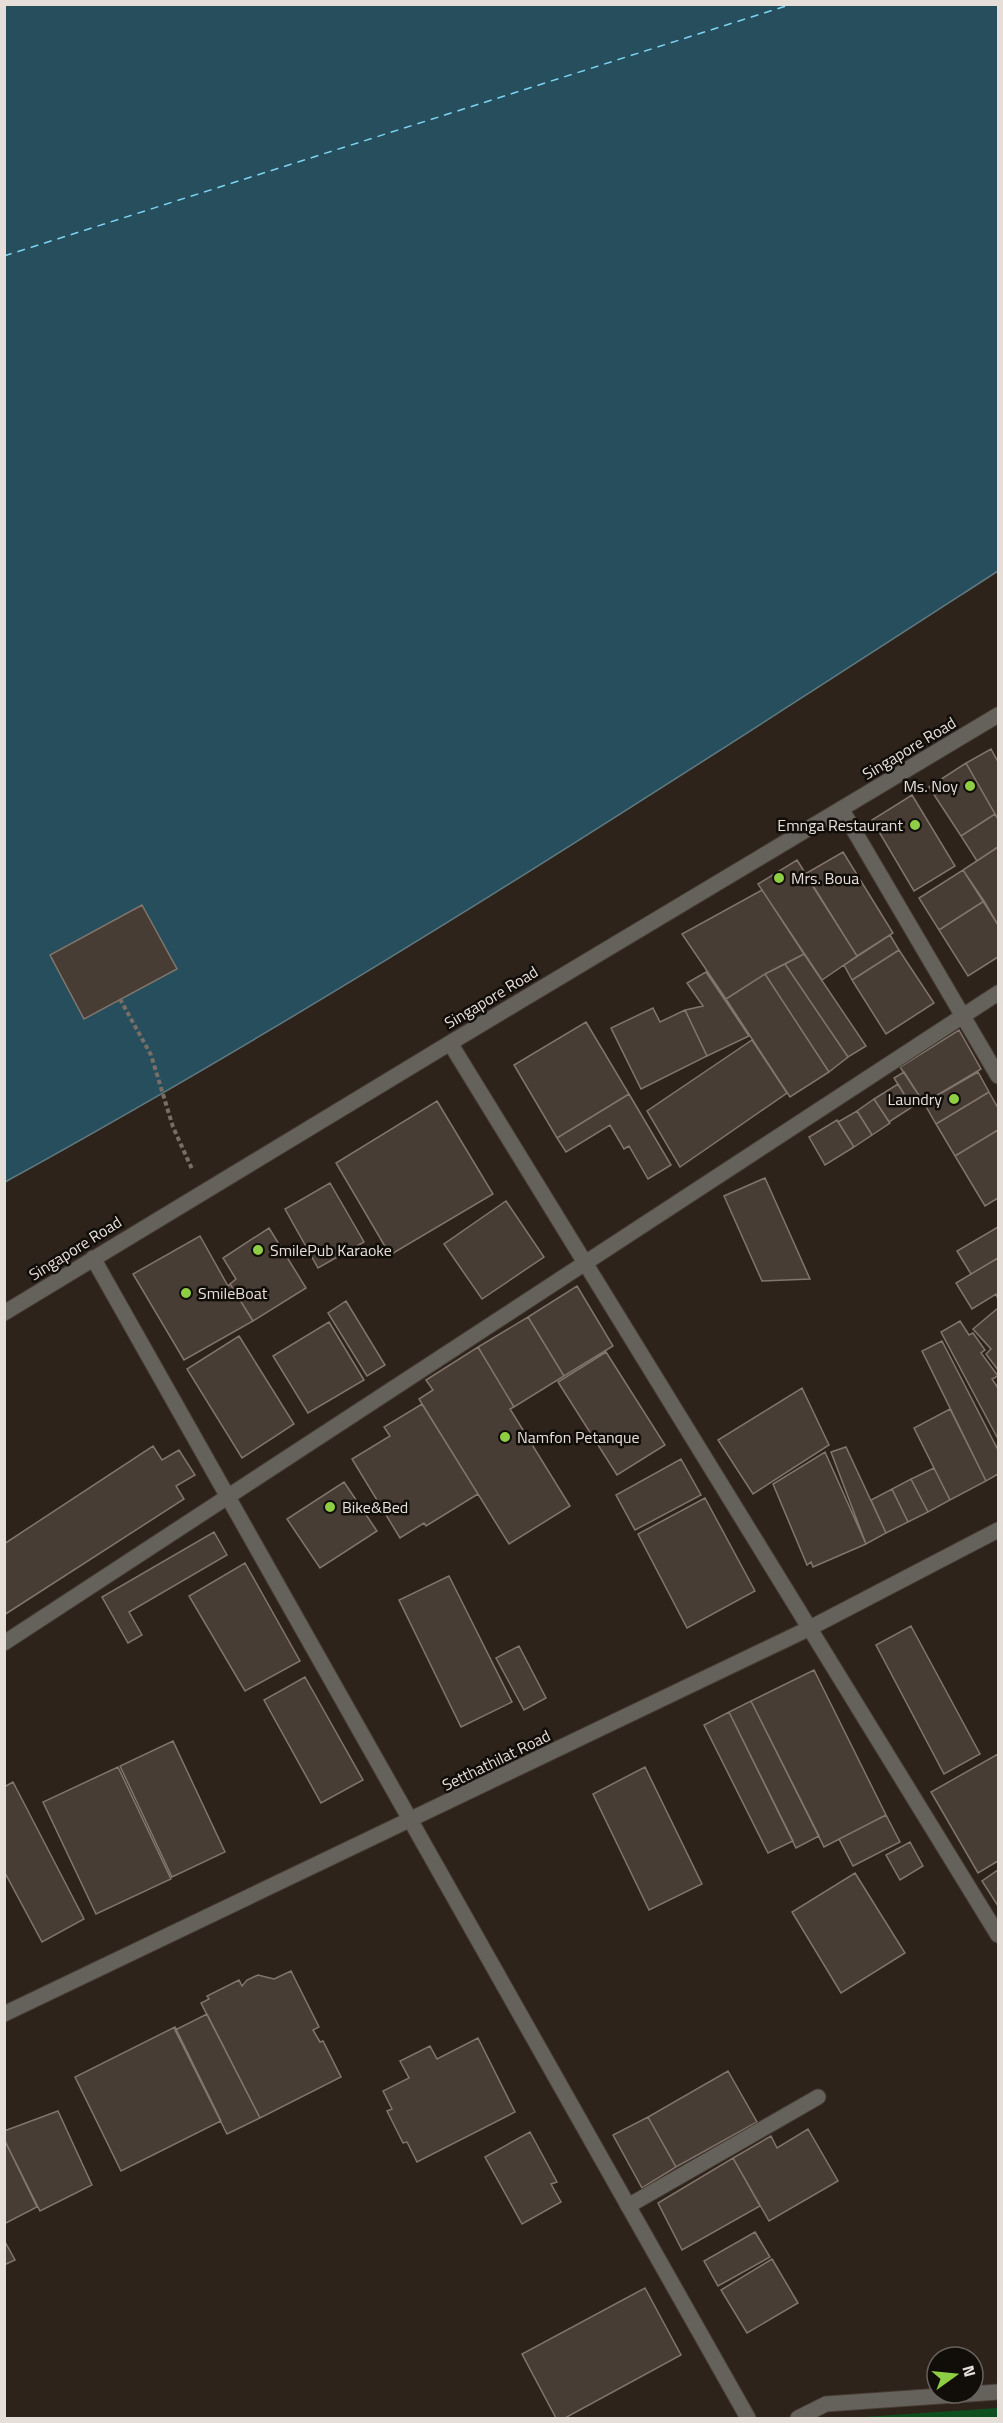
<svg xmlns="http://www.w3.org/2000/svg" width="1003" height="2423" viewBox="0 0 1003 2423" font-family="'Titillium Web',sans-serif">
<style>
.green{fill:#0e4f20}
.water{fill:#264e5d;stroke:#607a82;stroke-width:1.5}
.lines{fill:none;stroke-linecap:round;stroke-linejoin:round}
.ferry{stroke:#7cd3f2;stroke-width:1.5;stroke-dasharray:8 6;stroke-linecap:butt}
.building{fill:#483d34;stroke:#82756c;stroke-width:1.5}
.service-casing{stroke:#473d35;stroke-width:17}
.minor-casing{stroke:#473d35;stroke-width:17}
.tertiary-casing{stroke:#473d35;stroke-width:17}
.path{stroke:#776e66;stroke-width:4;stroke-dasharray:4.5 3;stroke-linecap:butt}
.service{stroke:#65625c;stroke-width:15}
.minor{stroke:#65625c;stroke-width:15}
.tertiary{stroke:#65625c;stroke-width:15}
.poi-dot{fill:#8dce44;stroke:#110d09;stroke-width:2}
.labels{text-anchor:middle;dominant-baseline:central;stroke-width:5;stroke-linejoin:round;paint-order:stroke}
.street-label{font-size:16px;fill:#e6dfd9;stroke:#110d09}
.poi-label{font-size:16px;fill:#e6dfd9;stroke:#110d09;text-anchor:start}
</style>
<rect width="100%" height="100%" fill="#2d231a"/>
<path class="green" d="M998,2408V2418H847Z"/>
<path class="water" d="M5,5H998V571C672,782 345,995 5,1182Z"/>
<g class="lines">
<path class="ferry" d="M4,256L792,4"/>
</g>
<path class="building" d="M991,749L998,762V819L966,763Z
M966,763L995,814L961,836L929,787Z
M912,795L955,866L914,891L872,820Z
M995,814L998,819V847L977,861L961,836Z
M998,847V925L963,870Z
M843,852L893,933L857,956L805,874Z
M797,860L857,956L822,980L758,884Z
M963,870L984,901L939,930L919,898Z
M762,890L804,954L765,974L726,999L682,934Z
M984,901L998,925V957L968,976L939,930Z
M142,905L177,969L84,1019L50,955Z
M890,935L899,950L852,980L844,965Z
M899,950L934,1003L886,1034L852,980Z
M804,954L866,1046L848,1057L785,964Z
M785,964L848,1057L829,1072L765,974Z
M706,972L749,1036L707,1056L685,1010L703,1006L687,983Z
M765,974L829,1072L790,1097L726,999Z
M653,1008L660,1022L685,1010L707,1056L641,1089L611,1028Z
M586,1022L629,1094L557,1138L514,1065Z
M959,1030L981,1069L924,1103L900,1067Z
M752,1040L787,1093L680,1167L647,1111Z
M904,1072L922,1100L912,1107L894,1078Z
M978,1072L989,1092L936,1124L924,1103Z
M898,1084L912,1107L889,1122L874,1099Z
M989,1092L998,1108V1130L955,1156L936,1124Z
M629,1094L671,1165L648,1179L629,1146L624,1149L610,1125L566,1152L557,1138Z
M874,1099L890,1123L872,1135L857,1111Z
M437,1101L493,1194L390,1255L336,1163Z
M857,1111L872,1135L854,1147L838,1122Z
M837,1120L854,1147L825,1165L809,1137Z
M998,1130V1198L985,1206L955,1156Z
M765,1178L810,1279L762,1281L724,1196Z
M330,1183L364,1242L318,1268L285,1209Z
M506,1201L544,1257L482,1299L444,1244Z
M998,1227V1258L971,1274L957,1251Z
M269,1228L306,1288L253,1321L230,1284L236,1279L223,1258Z
M200,1236L228,1286L230,1284L253,1321L184,1360L133,1274Z
M998,1258V1299L996,1294L972,1309L956,1283Z
M577,1286L613,1346L564,1376L528,1317Z
M346,1301L385,1365L367,1376L328,1313Z
M998,1308V1370L986,1354L991,1349L973,1329Z
M528,1317L564,1376L514,1407L478,1347Z
M960,1321L969,1335L973,1333L985,1350L981,1353L998,1376L992,1379L998,1388V1439L941,1332Z
M329,1322L364,1380L308,1413L273,1356Z
M239,1336L294,1424L242,1458L187,1369Z
M942,1341L998,1450V1474L986,1481L922,1351Z
M478,1347L514,1407L510,1409L570,1506L509,1544L419,1399L433,1390L426,1380Z
M606,1352L665,1445L617,1475L558,1382Z
M802,1388L829,1445L753,1494L718,1440Z
M422,1404L478,1494L426,1526L424,1523L400,1538L352,1459L390,1436L384,1427Z
M950,1409L986,1481L950,1500L914,1428Z
M153,1446L162,1460L179,1450L195,1475L176,1486L184,1499L4,1615V1544Z
M846,1447L886,1533L866,1544L831,1452Z
M825,1452L866,1544L813,1567L811,1562L807,1565L773,1484Z
M681,1459L701,1495L635,1530L616,1495Z
M934,1468L950,1500L928,1512L911,1479Z
M911,1479L928,1512L908,1522L892,1489Z
M344,1482L377,1531L320,1568L287,1519Z
M892,1489L908,1522L886,1533L871,1500Z
M705,1498L755,1591L687,1628L638,1534Z
M214,1532L227,1555L129,1612L142,1635L128,1643L102,1597Z
M245,1563L300,1661L245,1691L189,1596Z
M449,1576L512,1702L461,1727L399,1600Z
M911,1626L980,1754L944,1774L876,1645Z
M519,1646L546,1698L524,1710L496,1658Z
M814,1670L886,1815L824,1847L751,1701Z
M305,1677L363,1780L321,1803L264,1700Z
M751,1701L819,1836L796,1848L729,1712Z
M729,1712L793,1841L768,1853L704,1725Z
M173,1741L225,1852L172,1877L120,1766Z
M998,1754V1861L978,1873L931,1792Z
M118,1767L171,1879L96,1914L43,1802Z
M645,1767L702,1884L649,1910L593,1794Z
M13,1782L84,1919L42,1942L4,1871V1787Z
M886,1815L900,1842L853,1866L839,1839Z
M910,1842L923,1866L900,1880L886,1855Z
M998,1870V1906L982,1881Z
M855,1873L905,1953L841,1993L792,1912Z
M291,1971L319,2027L313,2030L320,2042L323,2041L341,2077L260,2118L201,2003L209,1999L207,1996L239,1980L242,1986L247,1980L258,1975L274,1979Z
M207,2014L260,2118L227,2134L175,2030Z
M175,2027L221,2121L121,2171L75,2077Z
M478,2038L515,2112L417,2162L407,2142L403,2143L387,2111L392,2109L383,2091L409,2078L400,2061L430,2046L437,2059Z
M728,2071L757,2122L676,2167L648,2117Z
M58,2111L92,2185L40,2211L4,2139V2131Z
M648,2117L676,2167L642,2188L613,2135Z
M808,2129L838,2181L769,2221L733,2158L771,2136L777,2148Z
M530,2132L557,2182L551,2184L561,2202L522,2224L485,2157Z
M4,2139L37,2207L4,2224Z
M733,2158L760,2206L682,2250L658,2203Z
M755,2232L770,2257L718,2286L704,2261Z
M4,2240L15,2260L4,2265Z
M772,2259L798,2303L747,2333L721,2290Z
M645,2288L681,2355L565,2418H556L522,2354Z"/>
<g class="lines">
<defs>
<path id="service" d="M628,2206L818,2097"/>
<path id="minor" d="M842,810L998,1076
M450,1043L998,1935
M93,1258L748,2418
M4,1313L450,1043L998,715
M4,1643L998,993
M798,2418L826,2404L998,2392"/>
<path id="tertiary" d="M4,2014L810,1628L998,1530"/>
</defs>
<use href="#service" class="service-casing"/>
<use href="#minor" class="minor-casing"/>
<use href="#tertiary" class="tertiary-casing"/>
<path class="path" d="M120,999L151,1055L173,1127L192,1169"/>
<use href="#service" class="service"/>
<use href="#minor" class="minor"/>
<use href="#tertiary" class="tertiary"/>
</g>
<g class="poi-dot">
<circle cx="970" cy="786" r="6"/>
<circle cx="915" cy="825" r="6"/>
<circle cx="779" cy="878" r="6"/>
<circle cx="954" cy="1099" r="6"/>
<circle cx="258" cy="1250" r="6"/>
<circle cx="186" cy="1293" r="6"/>
<circle cx="505" cy="1437" r="6"/>
<circle cx="330" cy="1507" r="6"/>
</g>
<g class="labels">
<g class="street-label">
<text transform="translate(909 748) rotate(-31)">Singapore Road</text>
<text transform="translate(491 997) rotate(-31)">Singapore Road</text>
<text transform="translate(75 1248) rotate(-32)">Singapore Road</text>
<text transform="translate(496 1760) rotate(-26)">Setthathilat Road</text>
</g>
<g class="poi-label">
<text x="958" y="786" text-anchor="end">Ms. Noy</text>
<text x="903" y="825" text-anchor="end">Emnga Restaurant</text>
<text x="791" y="878">Mrs. Boua</text>
<text x="942" y="1099" text-anchor="end">Laundry</text>
<text x="270" y="1250">SmilePub Karaoke</text>
<text x="198" y="1293">SmileBoat</text>
<text x="517" y="1437">Namfon Petanque</text>
<text x="342" y="1507">Bike&amp;Bed</text>
</g>
</g>
<rect width="1003" height="2423" fill="none" stroke="#e6dfd9" stroke-width="12"/>
<g transform="translate(955 2375) rotate(75)"><circle r="28" fill="#110d09" stroke="#66615c" stroke-width="1.5"/>
<path d="M0-4.5L10 22L0 15L-10 22Z" fill="#8dce44"/>
<text y="-9" font-size="16" font-weight="bold" text-anchor="middle" fill="#e6dfd9">N</text>
</g>
</svg>
